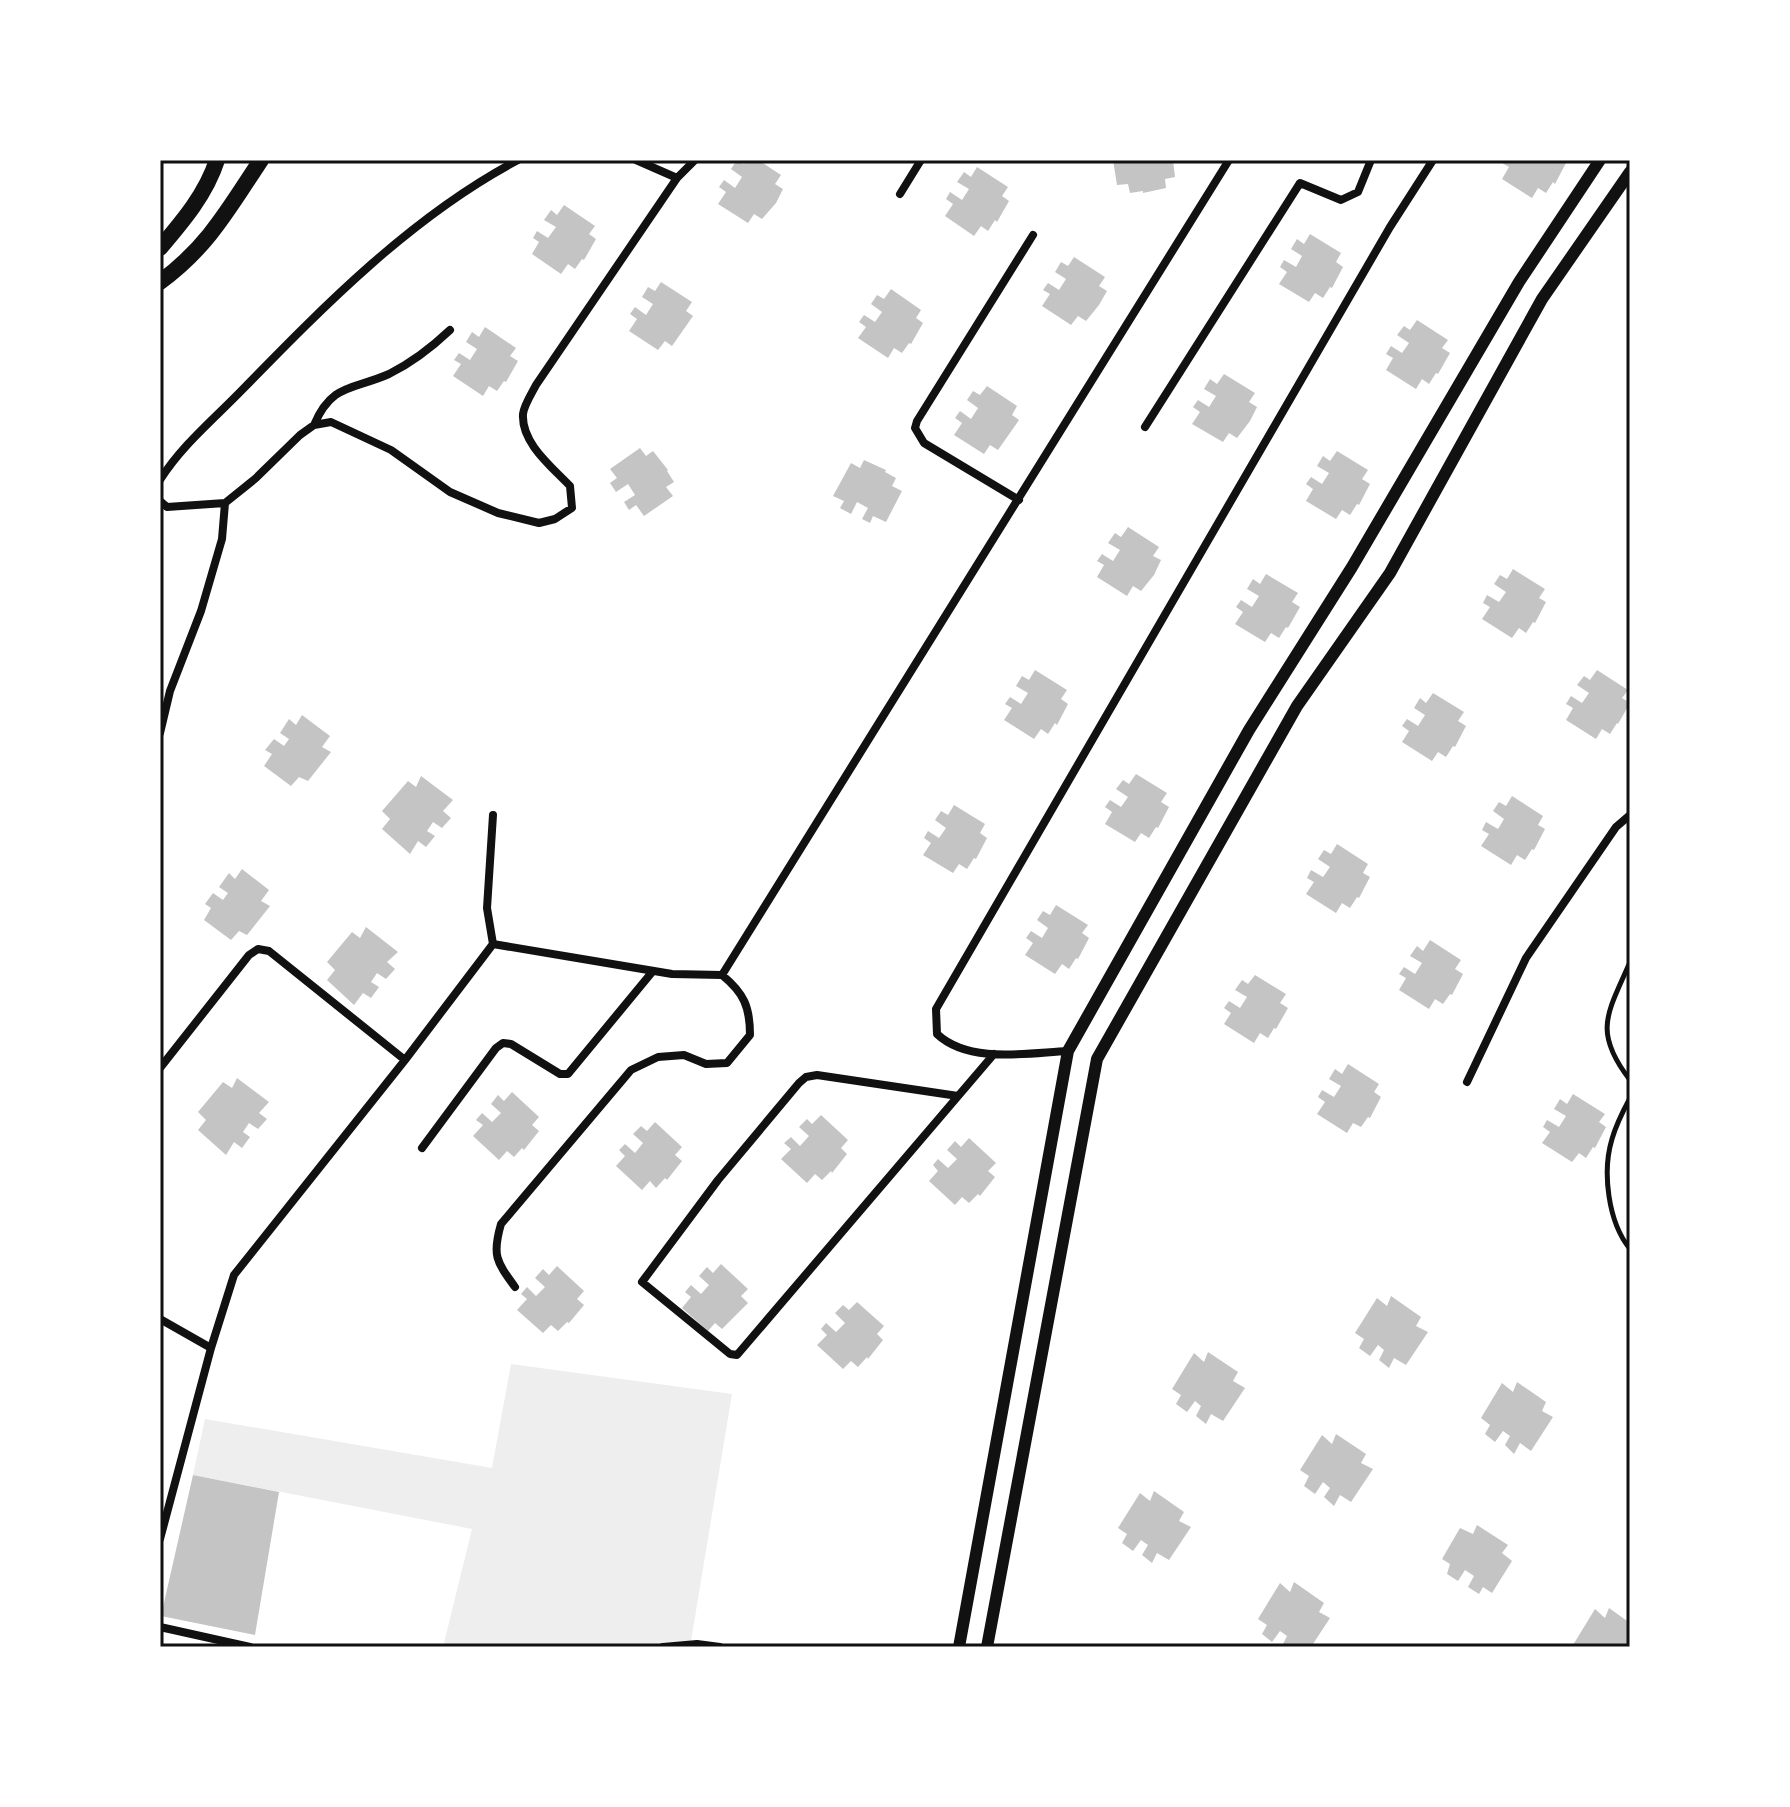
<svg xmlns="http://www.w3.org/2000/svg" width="1790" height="1807" viewBox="0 0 1790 1807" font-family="'DM Sans',sans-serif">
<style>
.green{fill:#eee}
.building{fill:#c4c4c4}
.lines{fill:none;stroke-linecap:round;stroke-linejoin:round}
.service{stroke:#111;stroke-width:5}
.minor{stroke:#111;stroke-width:8}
.tertiary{stroke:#111;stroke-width:12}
.primary{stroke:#111;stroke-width:16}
.neatline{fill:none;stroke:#111;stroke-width:3}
</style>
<rect width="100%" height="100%" fill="#fff"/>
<path class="green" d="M511,1364L732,1394L690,1647H443L472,1529L193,1475L205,1419L492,1468Z"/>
<path class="building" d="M737,160L744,164L747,160H758L781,175L775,184L783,189L776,203L762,219L754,214L748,223L718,204L726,192L719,187L724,180L735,188L742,177L731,169Z
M1113,160H1173L1175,177L1165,179L1166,188L1143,193V191L1130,193L1128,184L1117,185Z
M1504,160L1518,163L1520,160H1562L1566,163L1555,184L1553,182L1546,193L1538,188L1532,198L1502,179L1509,167L1502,163Z
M977,167L1008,187L1002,196L1009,201L997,222L995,220L988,231L981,226L974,236L945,216L953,204L946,199L950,192L962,200L969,189L957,182L964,172L971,177Z
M564,205L595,226L589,234L596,239L584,260L582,259L575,269L568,264L561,274L532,254L539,242L533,238L537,231L548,238L556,227L544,220L551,210L557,215Z
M1310,234L1341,253L1336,262L1343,267L1332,288L1330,287L1323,298L1315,293L1309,302L1279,284L1287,272L1280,267L1284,260L1296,267L1302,256L1291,249L1297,239L1304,244Z
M1074,257L1105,277L1099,286L1107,291L1099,305L1086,321L1078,316L1071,325L1042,306L1050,294L1043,290L1048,283L1059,290L1066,279L1055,272L1061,262L1068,266Z
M661,282L692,302L686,311L693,316L672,346L665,341L658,350L629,331L637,319L630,314L635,307L646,315L653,304L642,297L648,287L655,291Z
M891,289L921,310L916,318L923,323L911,344L909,343L902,353L894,348L888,358L858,338L866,327L859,322L864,315L875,322L882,312L871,304L877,295L884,299Z
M1417,320L1448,340L1442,348L1450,353L1438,374L1436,373L1429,384L1422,379L1416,389L1386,370L1393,358L1386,354L1391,346L1402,353L1409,343L1397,335L1404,326L1410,330Z
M485,327L516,348L510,356L518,361L506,382L504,381L497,391L489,386L483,396L453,376L461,364L454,360L459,353L470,360L477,349L466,342L472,332L479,337Z
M1224,374L1255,393L1249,402L1257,407L1250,421L1237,438L1229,433L1223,442L1192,424L1200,412L1193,407L1198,400L1209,407L1216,396L1204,389L1210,379L1217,384Z
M987,386L1017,406L1012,415L1019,420L998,450L990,445L984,454L954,435L962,423L955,418L960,411L971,419L978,408L967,400L973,391L980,395Z
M640,448L646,456L653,451L668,470L667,471L674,482L666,487L673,496L644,516L636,505L629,510L624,502L635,495L628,484L616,492L610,483L617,478L610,469Z
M1337,451L1368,470L1362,479L1370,484L1359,505L1357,504L1350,515L1342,510L1336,519L1306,501L1313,489L1306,484L1311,477L1322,484L1329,473L1317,466L1323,456L1330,461Z
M864,460L886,470L885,472L896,478L892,486L902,491L886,522L873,516L870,523L862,519L868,508L857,502L851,514L840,508L844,501L833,496L851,463L860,468Z
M1128,527L1159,547L1153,556L1161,560L1154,575L1141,591L1133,586L1127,596L1097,577L1104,565L1097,561L1102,554L1113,561L1120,550L1108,543L1115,533L1121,537Z
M1513,569L1545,589L1539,598L1546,602L1535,623L1533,622L1526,633L1519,628L1512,638L1482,619L1490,607L1483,603L1487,595L1499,602L1506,592L1494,584L1500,575L1507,579Z
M1266,574L1298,593L1292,602L1300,607L1288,628L1286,627L1279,638L1271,633L1265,642L1235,624L1243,612L1236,607L1241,600L1252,607L1259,596L1247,589L1253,579L1260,584Z
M1035,670L1067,690L1061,699L1068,704L1057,725L1055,723L1048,734L1041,729L1034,739L1004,720L1012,708L1005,704L1010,697L1021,704L1028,693L1016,686L1022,676L1029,680Z
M1597,670L1628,690L1622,698L1630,703L1618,724L1617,723L1610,734L1602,729L1596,739L1566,720L1573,708L1566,704L1571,696L1582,703L1589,693L1577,685L1584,676L1590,680Z
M1433,693L1464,712L1458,721L1466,726L1455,747L1453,746L1446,757L1438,752L1432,761L1402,742L1409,731L1402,726L1407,719L1418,726L1425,715L1414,708L1420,698L1426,703Z
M302,715L330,736L322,747L331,752L308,781L299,777L291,786L264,766L272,754L265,750L274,739L284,746L289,739L280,733L289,719L296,725Z
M1136,774L1167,793L1161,802L1169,807L1158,828L1156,827L1149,838L1141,833L1135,842L1105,824L1112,812L1105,807L1110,800L1121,807L1128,797L1116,789L1123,780L1129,784Z
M421,776L453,800L443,811L451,818L442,828L433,822L427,831L435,836L426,847L418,841L410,854L382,829L390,819L382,811L408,781L416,787Z
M1512,796L1543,816L1538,825L1545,829L1534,850L1532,849L1525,860L1517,855L1511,865L1481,846L1489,834L1482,830L1486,822L1498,829L1504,819L1493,811L1499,802L1506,806Z
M954,805L985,824L980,833L987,838L976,859L974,858L967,869L959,864L953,873L923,855L931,843L924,838L928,831L939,838L946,828L935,820L941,811L948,815Z
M1337,844L1368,864L1363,873L1370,877L1359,898L1357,897L1350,908L1342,903L1336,913L1306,894L1314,882L1307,878L1311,870L1323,877L1330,867L1318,859L1324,850L1331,854Z
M242,869L269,890L261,901L270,906L247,935L239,931L231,940L204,920L211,908L205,904L213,893L223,900L228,893L219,887L229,873L235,879Z
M1056,905L1088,925L1082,933L1089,938L1078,959L1076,958L1069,969L1062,964L1055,974L1025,955L1033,943L1026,938L1031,931L1042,938L1048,928L1037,920L1043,911L1050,915Z
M366,927L398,952L387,962L395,969L386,979L377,973L371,982L379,987L371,998L363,993L354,1005L327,980L335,970L327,962L352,932L360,938Z
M1430,940L1461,960L1455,969L1463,974L1452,995L1450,994L1443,1004L1435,999L1429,1009L1399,990L1406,978L1399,974L1404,967L1415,974L1422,963L1410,956L1417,946L1423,951Z
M1255,975L1286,994L1280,1003L1288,1008L1276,1029L1274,1028L1268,1038L1260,1033L1254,1043L1224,1024L1231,1013L1224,1008L1229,1001L1240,1008L1247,997L1235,990L1242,980L1248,984Z
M1348,1064L1379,1084L1374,1092L1381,1097L1370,1118L1368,1117L1361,1127L1353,1123L1347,1133L1317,1114L1325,1102L1318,1097L1322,1090L1334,1097L1341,1086L1329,1079L1335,1069L1342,1074Z
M237,1078L269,1102L259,1113L267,1119L258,1129L249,1123L243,1132L250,1137L242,1148L234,1142L226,1155L198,1130L206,1120L198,1112L223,1082L232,1088Z
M512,1092L539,1117L532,1125L539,1131L524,1150L522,1148L514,1157L507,1151L499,1160L473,1136L483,1125L476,1120L482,1113L492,1122L501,1113L491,1104L498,1095L504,1101Z
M1573,1094L1605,1114L1599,1122L1606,1127L1595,1148L1593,1147L1586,1158L1579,1153L1572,1162L1542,1143L1550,1132L1543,1127L1547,1120L1559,1127L1566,1116L1554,1109L1560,1099L1567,1104Z
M821,1115L848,1140L841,1148L847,1154L832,1173L831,1171L822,1180L815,1174L807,1183L781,1159L791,1149L784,1143L791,1137L800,1146L809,1136L799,1127L807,1119L812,1124Z
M655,1122L682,1147L675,1155L682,1161L667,1180L665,1178L656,1188L650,1181L642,1190L616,1166L625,1156L619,1150L625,1144L635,1153L643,1143L633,1134L641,1126L647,1131Z
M969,1138L996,1163L988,1171L995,1177L980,1196L978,1194L969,1203L962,1197L955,1205L929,1181L938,1171L933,1165L938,1159L948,1168L957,1159L947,1150L955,1141L961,1147Z
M721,1264L748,1289L741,1296L748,1303L722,1329L715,1323L708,1331L682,1308L691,1297L685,1292L691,1285L701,1294L709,1285L699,1276L707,1267L713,1273Z
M557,1266L584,1291L577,1299L584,1305L569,1323L567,1322L558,1331L551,1325L543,1333L517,1310L527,1299L521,1294L527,1287L536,1296L545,1287L535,1278L543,1269L549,1275Z
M1391,1296L1421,1317L1416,1326L1428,1332L1406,1365L1394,1358L1389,1368L1379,1360L1384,1350L1378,1345L1370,1356L1359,1348L1364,1339L1355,1333L1377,1298L1387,1306Z
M857,1302L884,1326L877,1334L883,1340L868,1359L867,1357L858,1367L851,1361L843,1369L817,1345L827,1335L821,1329L826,1323L836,1332L845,1323L835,1313L843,1305L849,1310Z
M1208,1352L1238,1372L1233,1381L1245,1388L1223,1421L1211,1414L1206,1424L1196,1416L1201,1406L1195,1401L1187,1412L1176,1404L1181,1395L1172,1389L1194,1353L1204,1362Z
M1517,1382L1546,1402L1542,1411L1553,1417L1531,1451L1520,1443L1514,1454L1505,1445L1510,1436L1503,1431L1495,1442L1485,1434L1490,1425L1481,1418L1502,1383L1513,1392Z
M1336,1434L1366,1454L1361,1463L1373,1469L1351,1502L1340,1495L1334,1506L1324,1497L1330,1488L1323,1482L1315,1494L1304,1486L1309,1476L1300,1470L1322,1435L1332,1444Z
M193,1475L279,1492L255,1635L161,1616Z
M1154,1491L1184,1512L1179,1521L1191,1527L1169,1560L1157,1553L1152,1563L1142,1555L1148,1545L1141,1540L1133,1551L1122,1543L1127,1534L1118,1528L1140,1493L1150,1501Z
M1477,1525L1508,1545L1502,1553L1512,1561L1492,1593L1483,1587L1479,1594L1468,1587L1474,1576L1465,1570L1458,1581L1447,1574L1450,1564L1442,1559L1460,1528L1473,1534Z
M1294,1582L1324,1603L1319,1612L1330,1618L1311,1647H1302L1297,1644L1295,1647H1283L1282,1646L1287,1636L1280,1631L1272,1642L1262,1634L1267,1625L1258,1619L1280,1583L1290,1592Z
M1609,1608L1630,1623V1647H1576L1573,1645L1595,1609L1605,1618Z"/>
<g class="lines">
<path class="service" d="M1630,962C1608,1013 1592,1031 1630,1080
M1630,1098C1623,1111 1616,1125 1612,1139C1602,1172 1608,1222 1630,1249"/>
<path class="minor" d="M636,160L677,178
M900,194L921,160
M314,425C332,383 353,390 389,374C413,362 431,348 450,330
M1145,427L1300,183L1341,200L1358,192L1371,160
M160,480C181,446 215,418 242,390C325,305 412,216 518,160
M1019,500L924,443L915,428L917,421L1033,235
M160,501L167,507L225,503L256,478L300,435L314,425L331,422L391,450L450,492L498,513L539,523L555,519L572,508L570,486C552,467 521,443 523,414C524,405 532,393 536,385L677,178L695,160
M160,733L170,691L201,611L222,539L225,503
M493,815L487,908L493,944
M1068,1051C1027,1053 969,1064 937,1034L936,1009L1390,227L1433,160
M160,1068L249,955L258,949L269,951L405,1060
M1467,1082L1526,958L1616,827L1630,815
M958,1096L817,1075L806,1077L799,1083L718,1180L642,1282L730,1354L737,1355L994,1054
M422,1148L496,1048L503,1043L511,1044L560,1074H568L653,971
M515,1287C496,1261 492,1255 501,1224L631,1070L658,1057L684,1055L706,1064L727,1063L750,1035C750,1007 744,993 722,975
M160,1319L211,1348
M160,1539L211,1348L234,1275L405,1060L493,944L672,974L722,975L1229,160
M160,1627L250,1647
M663,1647L697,1644L720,1647"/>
<path class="tertiary" d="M959,1647L1068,1051L1249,730L1352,567L1519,282L1600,160
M987,1647L1097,1059L1297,706L1390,573L1542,299L1630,172"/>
<path class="primary" d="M160,248C183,221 206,194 217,160
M160,282C208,247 229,208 261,160"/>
</g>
<rect width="1790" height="1807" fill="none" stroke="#ffffff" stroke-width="324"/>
<rect x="162" y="162" width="1466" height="1483" class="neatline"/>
</svg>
